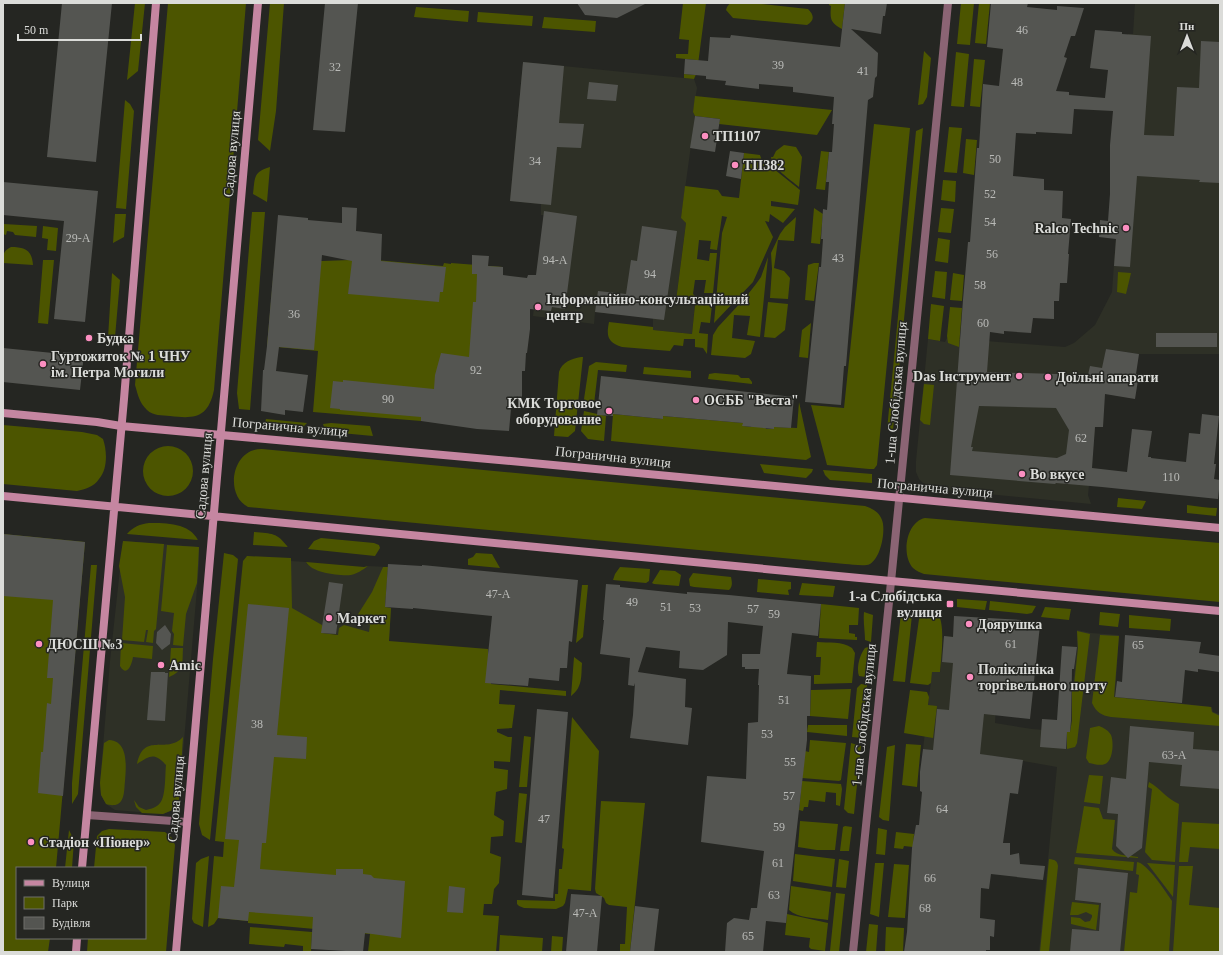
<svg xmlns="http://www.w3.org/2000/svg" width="1223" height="955" viewBox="0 0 1223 955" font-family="Georgia,serif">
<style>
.built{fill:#2e3026}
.green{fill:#4c5500}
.building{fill:#545551;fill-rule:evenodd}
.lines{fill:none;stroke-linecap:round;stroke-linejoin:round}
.street{stroke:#8b6474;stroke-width:8}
.secondary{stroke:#c586a1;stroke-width:8}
.poi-dot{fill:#fc8fc1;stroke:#252622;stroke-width:1.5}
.labels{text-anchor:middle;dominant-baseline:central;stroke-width:3;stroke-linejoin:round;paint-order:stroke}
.number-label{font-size:12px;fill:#b9bab7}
.poi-label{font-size:14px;font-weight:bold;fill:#dbdcd9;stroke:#252622;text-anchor:start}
.street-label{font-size:14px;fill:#dbdcd9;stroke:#252622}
</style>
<rect width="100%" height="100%" fill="#252622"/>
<path class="built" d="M1135,3H1220V354H1139L1106,349L1099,391L1088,495L1091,504L937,489L923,483L919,479L916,472V461L928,339L945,342L947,338L1065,347L1074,343L1095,325L1112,292L1122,151V117L1128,34H1133Z
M523,62L694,79L697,88L693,112L695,116L681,218L686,223L676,301L695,304L692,334L653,330V318L595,312L594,324L533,316L544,215H541V204L510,201Z
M123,541L199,547V565L179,800L175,809L163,814L115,810L106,804L101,795L100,783L110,661Z
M291,558V561L306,562L307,564L320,571L340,574L350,575L358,572L368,566L388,567L385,607L391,608L389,641L322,633L289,608L288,573Z
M1077,630L1091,633L1119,635L1115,696L1212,707L1213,712L1220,714V952H1039L1057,767L1001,757L923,749L932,672H940L944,636L991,640L998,675L995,723L1032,729L1070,732L1071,721L1072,685H1073L1077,647Z"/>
<path class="green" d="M135,3H145L138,71L127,80Z
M168,3H246L214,390C208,418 195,419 170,416C162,415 153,416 147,410C139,402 138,395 135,385Z
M270,3H284L276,111L270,151L258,140Z
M683,3H706L697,72L694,79L684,78V74L695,75L696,60L676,58V54H688L689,40L679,39Z
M730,3H753L808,9C814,15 815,20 807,25L733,18L726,10L727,7Z
M829,3H845L842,29C830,22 830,19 831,6L829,5Z
M961,3H974L970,45L957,44Z
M979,3H990L986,44L975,43Z
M416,7L469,11L468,22L414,17Z
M478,12L533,16L532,26L477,22Z
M544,17L596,21L595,32L542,28Z
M924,51L931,58L927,97L923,104L918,105Z
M956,52L969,54L964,107L951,106Z
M974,59L985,60L980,107L970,106Z
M695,96L832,110L817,135L719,124L720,119L695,116L693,112Z
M125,100L130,104L134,111L126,209L116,208Z
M874,124L910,128L877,465L874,469H869L827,465L811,405L844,408Z
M949,127L962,128L957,173L944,172Z
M923,128L893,430H887L916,131Z
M966,139L977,140L974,175L963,173Z
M784,145L796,147L802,157L799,187C790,179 773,169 771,157H773L776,151Z
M821,151L829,152L825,190L816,189Z
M744,153L760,155L763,164L769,165L800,190L798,205L771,201V206L795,209L783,223L770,214L769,222L765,221L773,237L753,282L714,323L722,233L727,217L722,216L717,250L710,249L711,241L699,240L697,259L709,261L710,253H717L713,293H704L706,280H695L693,294L695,296L697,303L703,304L704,296H713L710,323L701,322L699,333L708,334L707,354L703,348L695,347V339H684L683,346L674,345L670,351L622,347C608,342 606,337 609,322L653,327V330L692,334L695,305L676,301L686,223L681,218L685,186L718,190L722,196L739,198Z
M270,167L267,202L253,194C255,178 253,172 270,167Z
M943,180L956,181L955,202L941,200Z
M814,208L823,214L820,244L811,243Z
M941,208L954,209L951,233L938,232Z
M252,212H265L250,410L239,409L237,393Z
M115,214H126L124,237L113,243Z
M796,217L794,241L778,240L774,268L784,271L790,278L788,299L770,298L772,269L771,253L780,234L785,227Z
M4,224L37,226L36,237L15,235L13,232L7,231L6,235L3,234Z
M43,226L58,228L56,251L47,250L48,239L42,238Z
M938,238L950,240L948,263L935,261Z
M11,247C25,247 32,250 33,265L3,263C3,255 3,251 11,247Z
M275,257L322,261L350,260L353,258L443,266L444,263L451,264V263L503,267V285L484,345L421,421L313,412L318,351L267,346Z
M768,257L760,337L747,335L750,316L734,315L732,338L755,341L751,354L745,358L711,355L713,335L718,327L745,298L756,284L761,277Z
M43,260H54L48,324L38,323Z
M814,263H819L814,301L805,300L808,265Z
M935,271L947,272L945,299L932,297Z
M1118,272L1131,273L1126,294L1117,292Z
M112,273L120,280L115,337L111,340L108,338Z
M953,273L964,275L962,301L950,300Z
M768,302L788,304L785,330L775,338L764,337Z
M931,304L944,306L940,341L928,339Z
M950,307L962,308L959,347L948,343L947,336Z
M811,323L808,358L799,357L802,330Z
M581,357H583L575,431L568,437L554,436L559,372C562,362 571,359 581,357Z
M596,362L627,365L626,372L598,370L594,404L587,405L584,399L589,366Z
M644,367L691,371V378L643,374Z
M715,373L738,375L741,378H749L752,382V384L708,379L709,374Z
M924,384L934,385L930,425L924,424L920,420Z
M799,402L811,457L806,460L611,441L613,414L663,419V416L743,423V426L751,427L752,425L765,426L766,429H774V427L797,428Z
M584,411L606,416L604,441L588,439L581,431Z
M266,419L307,423L302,428L264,426Z
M331,423L370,426L373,436L330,432L325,430L323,424Z
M3,425L82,432L97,435L103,439C107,450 108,469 99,479C94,487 85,489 77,491L3,484Z
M143 471a25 25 0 1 1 50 0a25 25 0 1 1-50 0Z
M262,449L865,506C873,509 879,512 882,520C886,530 881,558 870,564C864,567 852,564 845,564L248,507C224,495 232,448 262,449Z
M760,464L813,469L812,472L806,478L764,473Z
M823,470L872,474V483L830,480L825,475Z
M1118,498L1146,501L1142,509L1117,507Z
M1187,505C1197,506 1207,508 1217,508L1216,516L1187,513Z
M925,518L1220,543V602L924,574C921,573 916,571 913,568C901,555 906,522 925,518Z
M149,523C167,523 189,523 198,540L127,534C133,527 140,524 149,523Z
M254,532C273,534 276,532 288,547L253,545Z
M3,534L85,542L56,868H17V938H50L48,952H3Z
M321,538L374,543L379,545L380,548L375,556L308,549L314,541Z
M123,541L164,544L156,629L154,631L153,643L146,642L148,630H146L144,642L122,640L125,597L119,566Z
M167,545L199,547L197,583L186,614L183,646L173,645L174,634L172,631L174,613L161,611Z
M224,553L233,555L238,559L210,840L202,835L199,824L213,659Z
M476,553L492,554L500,568L468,565V559L473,557Z
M247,556L291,558L292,608L322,625V633L338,635L339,628L344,625L369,632L370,625L355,619L372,592L383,567H388L385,607L391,608L389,641L488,649V672H492L491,684L566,691V696L500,690L499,704L515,705L512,728L497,729V732L508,737H512L510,762L494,761V768L508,770L507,789L496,792L494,815L504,821L503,836L491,837L490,853L501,857L499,883L494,889L492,904H484L483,915L499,916L496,952H368L370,934L248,923V921L218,918L214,924L208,927L214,856L223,857L224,842L215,841L243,561Z
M306,562L364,567L368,566C363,570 356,574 351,575C339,576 312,573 306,562Z
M91,565H97L78,794L72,804V783Z
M620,567L650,569L649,581L646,583L613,580L615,574Z
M660,570L675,571L681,575L679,586L654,584L652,583Z
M693,573L731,577C732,582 733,586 729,590L694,587L690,586L689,579Z
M758,579L791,582V589L788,590L789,595L757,592Z
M802,583L835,586L833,597L799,595Z
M582,585H588L583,637L576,643Z
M957,599L987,601L985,610L957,607Z
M990,601L1036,606L1032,613L1027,614L989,610Z
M821,604L859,608L858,625H849V633L855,634V637H857V640L819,638Z
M1045,607L1071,609L1069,620L1041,617Z
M864,612L873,615L871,642L865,640C865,631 863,622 864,612Z
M920,612L937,613C946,621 941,660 940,672H932L931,683L928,685L910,683Z
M1100,612L1120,614L1118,627L1099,625Z
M908,613L912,615L905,682L893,681L901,614Z
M1129,615L1171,619L1170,631L1129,628Z
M1077,631L1090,634L1077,743L1075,747L1067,749V732H1070L1072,721V686L1074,685L1078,648Z
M1100,635L1119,636L1114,697L1211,707L1212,712L1220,716V726L1111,717C1101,715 1097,713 1092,703Z
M817,642C829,643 842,641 852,648L855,653L852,683L814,684V675H820L821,657H816Z
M121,643L153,646L152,659L133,657C132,664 127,678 120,666Z
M868,647L870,648L868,675L866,677L859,676C856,668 860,654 865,648Z
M171,648H183C182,664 185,670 169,677Z
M574,657L582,663C581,676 583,687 571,696Z
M861,684L867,685L862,738L852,737L857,688Z
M851,689L848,719L810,716L811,690Z
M910,690L927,692L929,697L928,705L937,706L933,738L904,733Z
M572,717L599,751L591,891L568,889L565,903L563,906L556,909L524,908L519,906L517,904V900L555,901V894H558L559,869H562L564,849L562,848Z
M808,725H847V736L807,732Z
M1099,726C1104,728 1108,730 1111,735C1114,742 1113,761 1105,764C1100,766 1094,764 1089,763L1086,758L1090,728Z
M524,736L531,737L527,787H519Z
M183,737L179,800L175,809L163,814L142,813L136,807L134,800L139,807L146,810C151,809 157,807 160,803C166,797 165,773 166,765C154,752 150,756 137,764C144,731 166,755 183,737Z
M109,740C129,741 126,767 125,781C124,789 125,800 118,804C114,806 109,805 106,804L101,795L100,783L104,743Z
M810,740L846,743L841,780L839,781L802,778L805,751L809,752Z
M851,743L861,746L854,814L848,813L844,809Z
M906,744L921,745L917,787L902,785Z
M895,745L889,821L883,820L879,817L887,747Z
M1089,775L1103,776L1100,804L1084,802Z
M802,781L841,784L842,789L840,806L836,805V793L826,792L825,802L809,800L808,807H804L803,811L799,810Z
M1149,782C1160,788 1167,799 1179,804L1175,862L1152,860L1145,852L1152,789L1148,787Z
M519,793L527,794L522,843L515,842Z
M601,801L645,803L630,952H620V944H625L627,907L609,905L606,903L604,898L596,893L595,889Z
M1084,806L1099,808L1103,819L1115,820L1112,849C1117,857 1129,855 1138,857V858L1076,853Z
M800,821L838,824L835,850H817L798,847Z
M1182,822L1220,824V849L1190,847L1188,862H1179Z
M845,826L852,827L849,851H840L843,827Z
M878,828L887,830L885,855L876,854Z
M109,829L165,832L172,838L175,845L166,952H87L88,938H145V868H94L97,836L102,831Z
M69,830L74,840L72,868H65Z
M896,832L914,834L913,847L904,846L903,849L894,848Z
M795,854L835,859L832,887L793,881Z
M209,856L203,927L194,923L192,919L196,863L201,859Z
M1075,857L1134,862L1133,871L1074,864Z
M839,859L849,861L846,888L836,887Z
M1049,859C1055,860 1057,860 1058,866L1049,952H1040Z
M1137,862C1147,863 1166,892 1172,901L1169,952H1124L1130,892L1137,893L1139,875L1136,874Z
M875,863H884L879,917L870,914Z
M1147,863L1175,865L1173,897Z
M894,864L909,865L905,918L888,917Z
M1179,866H1193L1189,905L1220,908V952H1173Z
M791,886L831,892L828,920C815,918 798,918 789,910Z
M836,893L845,894L839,952L830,951Z
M1072,902L1099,905L1096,930L1071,924V917L1080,918L1085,922L1090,921L1092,917V915L1086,912L1078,915H1070Z
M787,914L828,923L825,951L811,949L809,947L810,938L785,935Z
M869,924L878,925L876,952H866Z
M250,927L312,932L311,952H303V946L285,944L284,947L249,944Z
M886,927L904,928L903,952H885Z
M500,935L543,938L542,952H499Z
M552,936L563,937L562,952H551Z"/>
<path class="building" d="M62,3H112L96,162L47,157Z
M325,3H358L345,132L313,130Z
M577,3H647L617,18L585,15Z
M845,3H887L885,16H883L881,34L851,29L878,53L877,76L875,78L873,97L868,100L846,366H844L841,405L805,402L819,267H821L823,239H821L823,209L827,210L829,182H826L829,152H832L834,124H832L834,97L793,92V87L759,84V89L725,85L726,81L706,79V76L684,74L685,59L708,61L710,37L730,38L731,35L840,47Z
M991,3H1028L1027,7L1057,10V6L1084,8L1075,36H1071L1064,57L1067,58L1056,91L1069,92V95L1105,98L1108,70L1090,68L1095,30L1122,32V34L1151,36L1144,135L1174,136L1177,87L1199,88L1201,41L1220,42V183L1199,182L1200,180L1137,176L1130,267L1114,266L1116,239L1099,237L1100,220L1108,221L1110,194V145L1113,111L1074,109L1072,134L1036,132V134L1016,133L1013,176L1044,179V190L1063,191L1062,218L1071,219L1068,254H1069L1067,283H1060L1059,301H1054V319L1033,318L1031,333L1004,331V334L990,332L987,372L1088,375L1090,366L1102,368L1106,349L1139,354L1136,374H1139L1135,399L1105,394L1103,427H1095L1092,468L1127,472L1132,429L1152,431L1148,457H1151V458L1186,462L1189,433L1200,434L1202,414L1219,416L1214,464H1216L1214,479L1220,480L1218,499L1102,487L1056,483L1055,484L950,475L963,300L968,242H970L977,148H979L983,84L999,86L1003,49L987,47ZM979,406L1056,408L1069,430L1066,454L1057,458L972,451L973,447H971Z
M523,62L564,66L559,123L584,124L581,148L557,147L551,205L510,201Z
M589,82L618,85L616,101L587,99Z
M695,116L720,119L715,152L690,148Z
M730,151L744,153L741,179L726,176Z
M3,182L98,191L85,322L54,319L64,221L3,215Z
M342,207L357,208L356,231L382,234L381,261L446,267L443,292H440L439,302L348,294L352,261L322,255L314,350L279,347L276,371L308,375L303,412L285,410V415L261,411L263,370H264L267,346L278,215L308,218V220L342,223Z
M544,211L577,216L565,309L552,307L551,311L530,309V329L527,353H526L525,371H522V397H512L509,431L477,429L421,421V417L340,410V409L330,408L333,381L343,382V380L434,389L435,375L441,353L469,357L473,302H476L477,274H472V255L489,256L488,266L503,267V275L527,278L528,275H536Z
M642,226L677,231L664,320L595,312L598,291L626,294L631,260L637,261Z
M1156,333H1217V347H1156Z
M3,348L63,354V352L84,354L80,390L3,382Z
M601,376L794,397L791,428L774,427V429L742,426L743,423L663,416V419L613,414V416L597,415Z
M3,534L85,542L63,796L38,793L41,752H43L47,703L51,704L53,678H47L53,600L3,596Z
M388,564L422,566V565L578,580L572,642L569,641L567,668H560L559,681L529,678L528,686L485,683L492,616L413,608V609L385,607Z
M329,582L343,584L336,634L321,633Z
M606,584L620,585V587L687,594V592L729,595L821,604L818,636L792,633L787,674L811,676L810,716H807V740L786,923L766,921L763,952H725L727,923L734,918L749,920L751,908H757L764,851L701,842L707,776L746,779L748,723L758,722L759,685H758L759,669H745V667H742V654H760L763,626L728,622L727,655L703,670L679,668L680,651L646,647L638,672L686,679L685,707L692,708L688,745L630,738L633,715L635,683L634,686L628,685L630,658L600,654L604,620H603Z
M248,604L289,608L277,735L307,737L306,759L274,757L266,843H262L260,869L336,875V869H363V874L371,875L374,878L405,881L401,938L365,933L363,952L311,949L313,917L249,912L248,921L218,918L221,886L234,887L239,840L225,839Z
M954,616L1021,620V623L1040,625L1030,719L984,714L980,754L1023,760L1018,794L1010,793L1003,843H1010V855L1019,853L1020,864L1045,866L1043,880L991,874L989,889L981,888L980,918L995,920L994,937L990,936V950H986V952H904L907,932L912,848L916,825H919L922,792L920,791V772L923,749L933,750L937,709L949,710L953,663L942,662L944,636L953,637Z
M165,625L171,634L170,644L162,650L156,643L157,632Z
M1125,635L1201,642L1199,653L1220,656L1219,672L1198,669V672L1185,670L1182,703L1115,697L1117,681L1122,682Z
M1062,646L1077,647L1074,669H1072L1071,721L1070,732H1067L1066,749L1040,747L1042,719L1057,720Z
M151,672H165V673H168L165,721L147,720Z
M537,709L568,712L553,898L522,895Z
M1130,726L1194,732L1193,749L1220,751V789L1180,786L1182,765L1149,762L1142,848L1128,858L1116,846L1118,814L1107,813L1111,777L1126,779Z
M1078,868L1128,873L1120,952H1070L1072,929L1099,931L1101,903L1075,900Z
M449,886L465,888L463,913L447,912Z
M571,894L602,896L597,952H566Z
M635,906L659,909L654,952H630Z"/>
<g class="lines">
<path class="street" d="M87,815L187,822
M853,952L889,602L948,3"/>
<path class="secondary" d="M3,413L97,422L121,426L511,461L1220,528
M3,496L891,581L1220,611
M82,868L124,399L156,3
M76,952L77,938
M176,952L258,3"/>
</g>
<g class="poi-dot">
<circle cx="705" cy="136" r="4"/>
<circle cx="735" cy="165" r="4"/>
<circle cx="1126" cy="228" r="4"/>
<circle cx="538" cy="307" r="4"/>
<circle cx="89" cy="338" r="4"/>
<circle cx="43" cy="364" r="4"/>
<circle cx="1019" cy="376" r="4"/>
<circle cx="1048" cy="377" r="4"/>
<circle cx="696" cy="400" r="4"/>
<circle cx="609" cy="411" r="4"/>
<circle cx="1022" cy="474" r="4"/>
<rect x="946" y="600" width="8" height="8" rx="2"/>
<circle cx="329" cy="618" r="4"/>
<circle cx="969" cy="624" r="4"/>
<circle cx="39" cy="644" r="4"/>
<circle cx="161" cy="665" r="4"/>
<circle cx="970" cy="677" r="4"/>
<circle cx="31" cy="842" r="4"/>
</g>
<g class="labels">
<g class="number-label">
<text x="1022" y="30">46</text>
<text x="778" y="65">39</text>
<text x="335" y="67">32</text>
<text x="863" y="71">41</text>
<text x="1017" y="82">48</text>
<text x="995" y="159">50</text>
<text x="535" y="161">34</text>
<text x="990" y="194">52</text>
<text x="990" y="222">54</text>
<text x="78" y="238">29-А</text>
<text x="992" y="254">56</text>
<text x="838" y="258">43</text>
<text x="555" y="260">94-А</text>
<text x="650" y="274">94</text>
<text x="980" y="285">58</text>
<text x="294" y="314">36</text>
<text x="983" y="323">60</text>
<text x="476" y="370">92</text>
<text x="388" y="399">90</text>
<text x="1081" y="438">62</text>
<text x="1171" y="477">110</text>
<text x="498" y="594">47-А</text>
<text x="632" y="602">49</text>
<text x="666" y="607">51</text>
<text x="695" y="608">53</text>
<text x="753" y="609">57</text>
<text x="774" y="614">59</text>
<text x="1011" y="644">61</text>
<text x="1138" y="645">65</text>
<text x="784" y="700">51</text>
<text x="257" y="724">38</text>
<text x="767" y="734">53</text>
<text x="1174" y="755">63-А</text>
<text x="790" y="762">55</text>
<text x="789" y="796">57</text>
<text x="942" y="809">64</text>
<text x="544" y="819">47</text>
<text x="779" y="827">59</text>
<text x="778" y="863">61</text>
<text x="930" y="878">66</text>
<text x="774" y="895">63</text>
<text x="925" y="908">68</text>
<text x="585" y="913">47-А</text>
<text x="748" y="936">65</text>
</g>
<g class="poi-label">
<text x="713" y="136">ТП1107</text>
<text x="743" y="165">ТП382</text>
<text x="1118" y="228" text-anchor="end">Ralco Technic</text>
<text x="546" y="299">Інформаційно-консультаційний<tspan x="546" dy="16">центр</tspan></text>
<text x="97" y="338">Будка</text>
<text x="51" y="356">Гуртожиток № 1 ЧНУ<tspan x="51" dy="16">ім. Петра Могили</tspan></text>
<text x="1011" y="376" text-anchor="end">Das Інструмент</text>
<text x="1056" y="377">Доїльні апарати</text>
<text x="704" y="400">ОСББ "Веста"</text>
<text x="601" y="403" text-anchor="end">КМК Торговое<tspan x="601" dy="16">оборудование</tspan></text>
<text x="1030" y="474">Во вкусе</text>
<text x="942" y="596" text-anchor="end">1-а Слобідська<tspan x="942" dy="16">вулиця</tspan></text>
<text x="337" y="618">Маркет</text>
<text x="977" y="624">Доярушка</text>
<text x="47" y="644">ДЮСШ №3</text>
<text x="169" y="665">Amic</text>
<text x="978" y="669">Поліклініка<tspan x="978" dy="16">торгівельного порту</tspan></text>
<text x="39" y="842">Стадіон «Піонер»</text>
</g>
<g class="street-label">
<text transform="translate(232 154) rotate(-85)">Садова вулиця</text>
<text transform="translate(896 393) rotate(-85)">1-ша Слобідська вулиця</text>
<text transform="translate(290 427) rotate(5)">Погранична вулиця</text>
<text transform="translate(613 457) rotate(6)">Погранична вулиця</text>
<text transform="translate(204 476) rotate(-85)">Садова вулиця</text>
<text transform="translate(935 488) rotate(5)">Погранична вулиця</text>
<text transform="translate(864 715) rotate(-84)">1-ша Слобідська вулиця</text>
<text transform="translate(176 799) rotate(-85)">Садова вулиця</text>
</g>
</g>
<rect width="1223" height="955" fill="none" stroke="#dbdcd9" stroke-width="8"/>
<rect x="16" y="867" width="130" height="72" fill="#252622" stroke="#6e6f6b"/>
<rect x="24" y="880" width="20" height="6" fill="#c586a1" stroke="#6e6f6b"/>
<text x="52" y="887" font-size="12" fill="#dbdcd9">Вулиця</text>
<rect x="24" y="897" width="20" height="12" fill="#4c5500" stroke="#6e6f6b"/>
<text x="52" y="907" font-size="12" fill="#dbdcd9">Парк</text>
<rect x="24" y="917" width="20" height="12" fill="#545551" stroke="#6e6f6b"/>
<text x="52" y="927" font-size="12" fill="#dbdcd9">Будівля</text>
<g transform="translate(1187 36)" stroke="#252622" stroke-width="3" paint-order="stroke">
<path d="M0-3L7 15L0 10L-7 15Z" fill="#dbdcd9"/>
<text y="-6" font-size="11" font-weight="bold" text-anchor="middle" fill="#dbdcd9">Пн</text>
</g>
<path d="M18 34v6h123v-6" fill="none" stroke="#dbdcd9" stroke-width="2"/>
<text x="24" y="34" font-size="12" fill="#dbdcd9" stroke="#252622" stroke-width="3" paint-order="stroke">50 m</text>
</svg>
